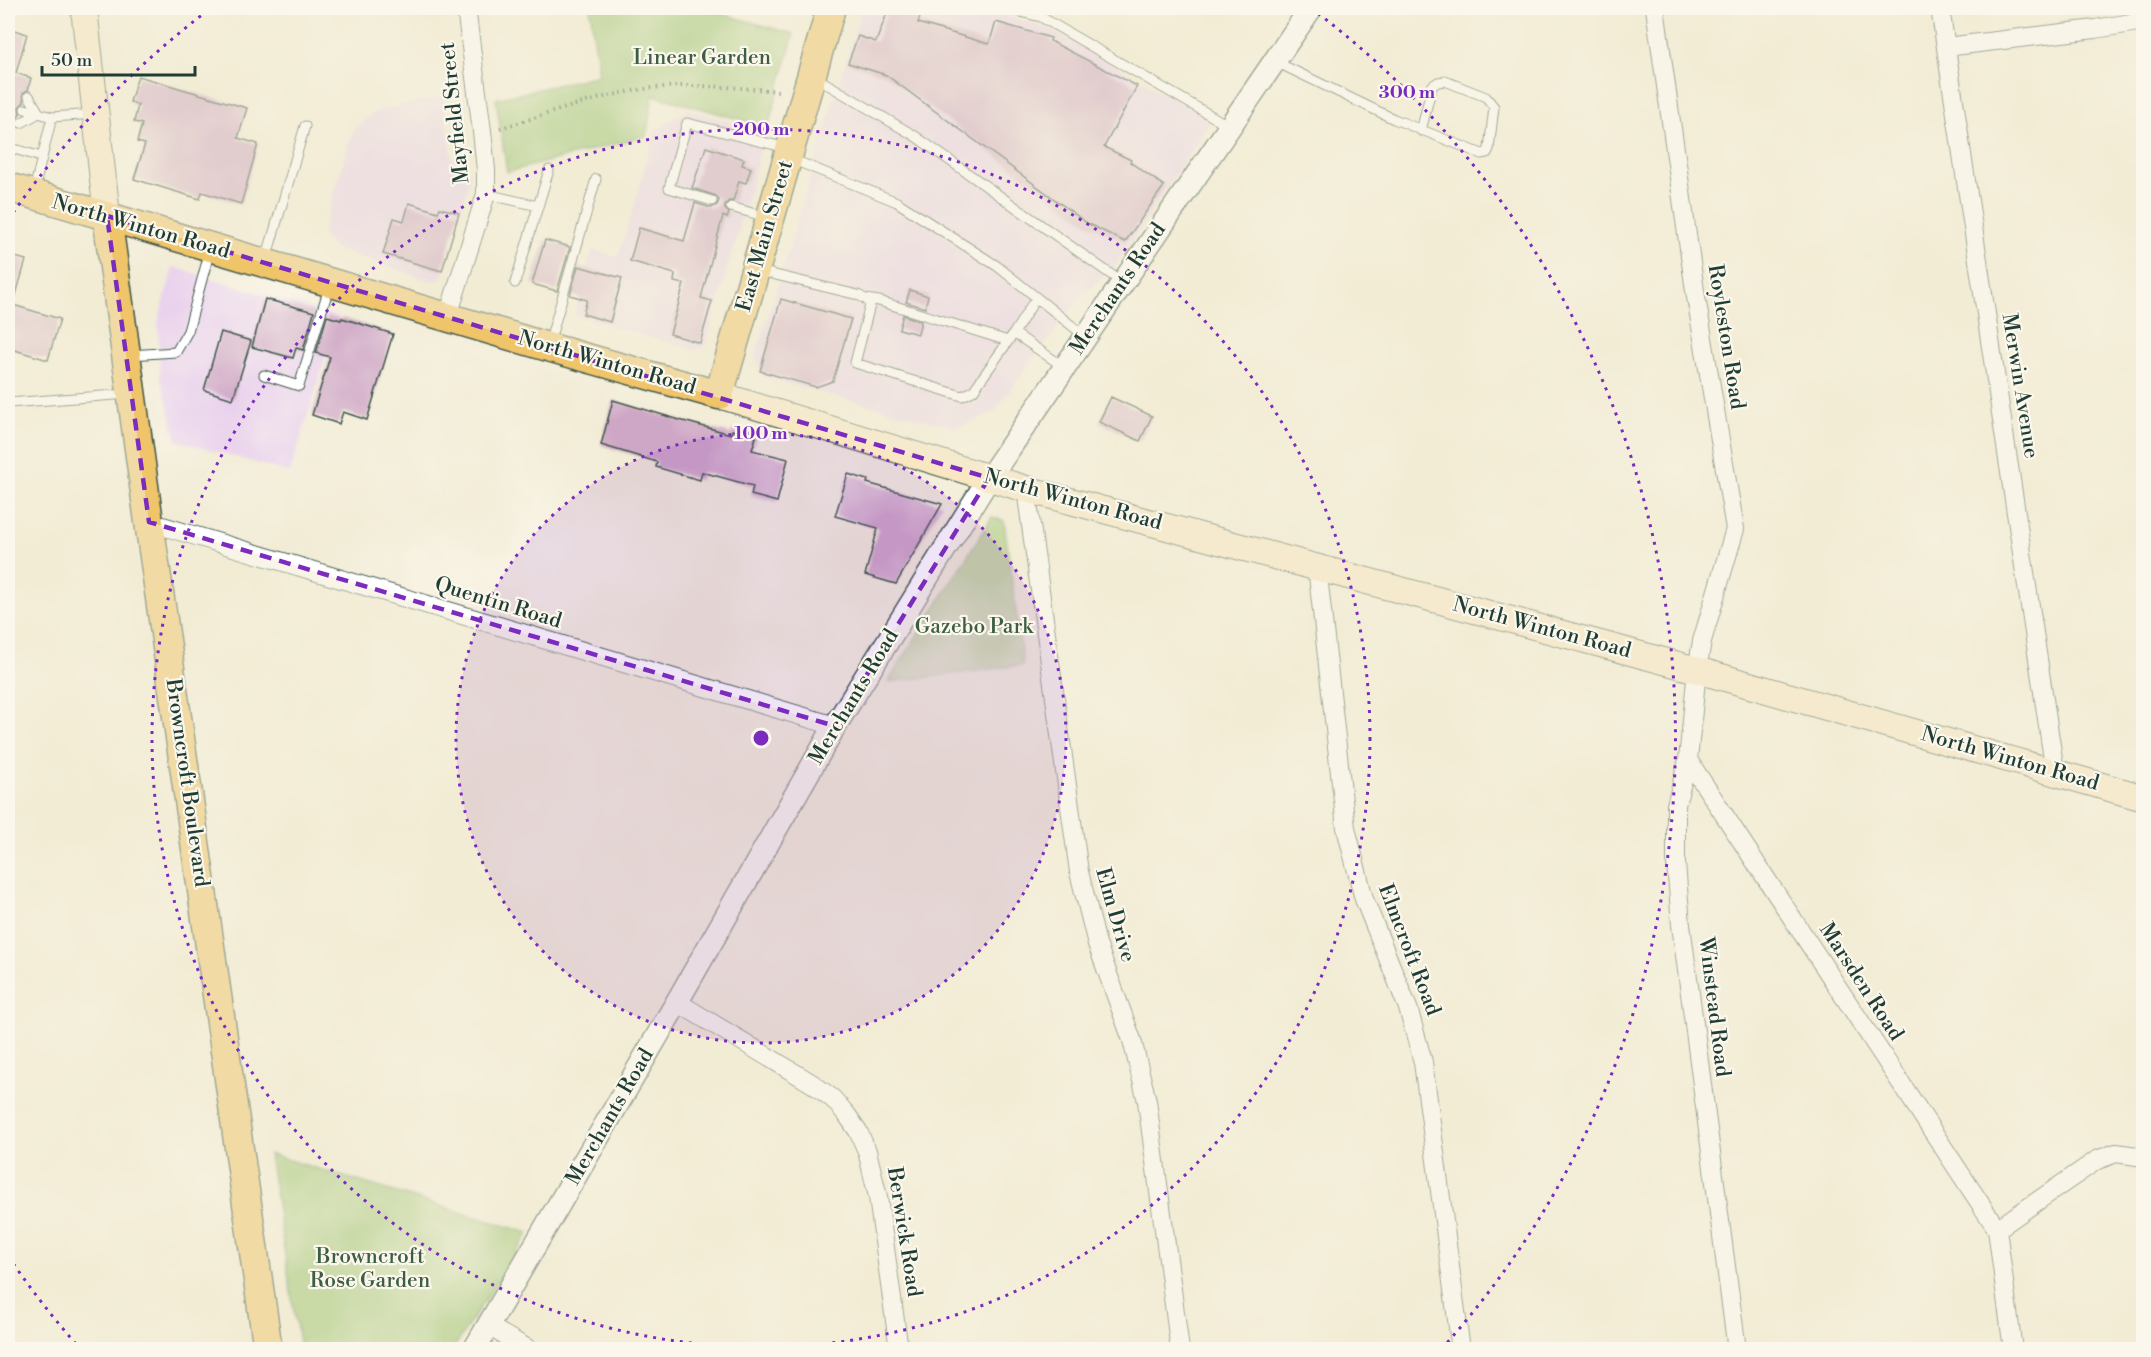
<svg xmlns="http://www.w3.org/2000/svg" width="2151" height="1357" viewBox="0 0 2151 1357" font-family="'Libre Bodoni',serif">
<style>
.built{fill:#e9d1ed}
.green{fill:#97c370;stroke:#5b8052;stroke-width:1.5}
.building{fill:#cfa7c6}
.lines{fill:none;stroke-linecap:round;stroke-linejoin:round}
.service-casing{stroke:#3f574c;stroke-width:11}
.minor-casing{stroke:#3f574c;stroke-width:20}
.tertiary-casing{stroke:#3f574c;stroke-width:25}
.secondary-casing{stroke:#3f574c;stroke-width:28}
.primary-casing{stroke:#3f574c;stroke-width:31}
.path{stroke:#3f574c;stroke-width:4;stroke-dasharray:1.5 4.5;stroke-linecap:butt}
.service{stroke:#fff;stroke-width:9}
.minor{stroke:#fff;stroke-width:18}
.tertiary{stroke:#fff;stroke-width:22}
.secondary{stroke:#f9e7c3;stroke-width:26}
.primary{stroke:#f0c469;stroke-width:28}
.marked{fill:none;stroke:#7b2cbf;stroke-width:4.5;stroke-dasharray:12 8;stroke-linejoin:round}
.ring{fill:none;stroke:#7b2cbf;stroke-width:3;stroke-dasharray:3 6}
.labels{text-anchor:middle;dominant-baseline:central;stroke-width:4.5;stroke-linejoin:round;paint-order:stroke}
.park-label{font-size:21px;fill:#3d5e43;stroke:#fbf7ec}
.street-label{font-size:21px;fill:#1f3d34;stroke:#fbf7ec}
.centre{fill:#7b2cbf;stroke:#fbf7ec;stroke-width:3}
.ring-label{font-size:18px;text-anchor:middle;font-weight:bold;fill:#7b2cbf;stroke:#fbf7ec;stroke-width:4.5;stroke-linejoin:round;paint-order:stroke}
</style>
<rect width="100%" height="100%" fill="#fbf7ec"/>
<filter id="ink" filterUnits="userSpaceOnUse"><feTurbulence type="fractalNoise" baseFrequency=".0167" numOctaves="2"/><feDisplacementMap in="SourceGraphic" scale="12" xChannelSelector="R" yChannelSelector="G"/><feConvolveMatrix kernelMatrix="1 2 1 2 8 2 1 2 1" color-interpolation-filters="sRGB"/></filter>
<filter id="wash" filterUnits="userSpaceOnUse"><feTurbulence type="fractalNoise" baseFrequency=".008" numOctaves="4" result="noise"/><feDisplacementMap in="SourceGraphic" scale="24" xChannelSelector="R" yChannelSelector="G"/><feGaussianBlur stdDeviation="1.35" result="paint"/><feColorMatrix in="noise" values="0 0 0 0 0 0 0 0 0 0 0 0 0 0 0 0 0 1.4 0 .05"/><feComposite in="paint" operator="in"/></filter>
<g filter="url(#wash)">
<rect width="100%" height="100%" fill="#f2ecd6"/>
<path class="built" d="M862,8H981L1050,29L1212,120L1116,265L1081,297L994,412L957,428L765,378L755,358Z
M443,96L453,165L471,174L441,280L431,281L333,248L322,234L352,131L376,111Z
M688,109L761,132L760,152L706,346L693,350L574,315L592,250L618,257L634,207L654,131Z
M173,267L338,317L290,473L177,440L160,376L158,323Z"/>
<path class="green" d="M590,8H701L794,34L768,127L653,95L646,136L507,172L496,99L599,75Z
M992,517L1004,521L1023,665L888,682Z
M269,1154L529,1233L453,1349H300Z"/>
<g id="blocks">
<path class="building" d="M889,8H923L918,23L989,44L996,22L1051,38L1050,41L1137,86L1104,147L1131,160L1130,162L1164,186L1125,242L1087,223L886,75L848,63L858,36L876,42Z
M8,28L27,34L16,73L31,78L28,90L23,93L24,102L19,107L20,114L15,120L16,127L12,141L8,140Z
M138,76L247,108L238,138L258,144L241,204L202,192L200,199L134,179L145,144L137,142L142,124L134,122L138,105L130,102Z
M706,147L744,159L742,165L751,168L746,183L739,181L733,201H729L725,205V209L729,213L727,218L723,216L701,298L712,301L700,343L670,334L684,284L674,282L675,274L630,261L639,228L684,241L695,203L711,208L717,205L719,200L716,196L692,188Z
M409,203L438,212L440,208L459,213L442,271L383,254L394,218L404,221Z
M545,240L570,247L557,291L532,284Z
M8,255L26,260L13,305L60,319L48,360L8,348Z
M578,266L622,278L610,322L583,314L587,300L570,295Z
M910,290L928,296L925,308L906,302Z
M265,299L314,312L303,350L296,348L293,358L252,347Z
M781,299L851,319L833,381L816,387L760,371Z
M903,315L921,321L918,334L899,329Z
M327,316L341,320L342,318L393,334L367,420L343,412L339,424L312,415L330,357L316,353Z
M221,332L251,341L233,399L204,390Z
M1111,397L1152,416L1140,441L1099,422Z
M613,400L683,421L731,434L732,430L756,437L752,450L788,459L777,502L751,495L753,486L702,472L700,480L656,467L657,462L601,445Z
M848,474L868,480L867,483L942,504L896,584L865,575L878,528L835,516Z"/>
</g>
</g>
<g filter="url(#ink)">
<use href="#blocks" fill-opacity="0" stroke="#3f574c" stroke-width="1.5"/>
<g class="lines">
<defs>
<path id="service" d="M1005,8L1041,17L1229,126
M1276,62L1394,119L1482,154L1487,153L1489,149L1494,107L1486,97L1445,81L1438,82L1432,86L1421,131
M815,77L915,136L1123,283
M25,109L52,117L95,114
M21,123L39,113L29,96
M8,147L41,157
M789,158L897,202L997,266L1086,337
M34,190L52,117
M486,194L538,206
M712,201L669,188L687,123L787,148
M731,207L766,217
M266,259L305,126
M759,271L858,295L867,300L870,305L855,363L962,396L973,391L1014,333
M515,283L549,170
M1036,298L1014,333L1064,367
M865,299L879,301L1008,341
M549,344L596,179
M130,355L176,352L188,331L210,250
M264,375L299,386L330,284
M8,403L129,394"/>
<path id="minor" d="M1655,8L1695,291L1735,529L1702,641L1697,670L1688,760L1676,805V863L1681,925L1737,1350
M1940,8L2055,772
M1946,47L2095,29L2144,21
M448,316L486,194V170L482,131L466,8
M1026,489L1079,872L1097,944L1132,1040L1147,1101L1180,1350
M149,522L835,726
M1317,566L1346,828L1364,899L1408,1008L1423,1062L1461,1350
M1688,760L1997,1229L2013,1350
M677,1002L813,1084L833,1099L847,1115L858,1131L867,1151L878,1197L899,1350
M1997,1229L2097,1160L2116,1153L2144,1157
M488,1326L530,1350"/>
<path id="tertiary" d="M474,1350L677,1002L835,726L989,478L1311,8"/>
<path id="secondary" d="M84,8L107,216
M719,395L1026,489L1697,670L2144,798"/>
<path id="primary" d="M8,187L548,347L719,395L831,8
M107,216L149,522L268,1350"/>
</defs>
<use href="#service" class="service-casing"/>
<use href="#minor" class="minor-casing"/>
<use href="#tertiary" class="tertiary-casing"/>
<use href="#secondary" class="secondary-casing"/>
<use href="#primary" class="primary-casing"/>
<path class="path" d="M500,128C543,116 588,99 632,91C681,82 730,87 778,91"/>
<use href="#service" class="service"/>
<use href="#minor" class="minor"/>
<use href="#tertiary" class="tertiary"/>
<use href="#secondary" class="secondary"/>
<use href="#primary" class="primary"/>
</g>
</g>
<path d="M0 0H2151V1357H0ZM107,216L989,478L835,726L149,522Z" fill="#f2ecd6" fill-opacity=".55" fill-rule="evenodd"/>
<path class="marked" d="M107,216L989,478L835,726L149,522Z"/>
<circle cx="761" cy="738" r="305" fill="#7b2cbf" fill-opacity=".12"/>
<g class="ring">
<circle cx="761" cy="738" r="305"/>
<circle cx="761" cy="738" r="609"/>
<path d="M76 1344A914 914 0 0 1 8 1256M8 220A914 914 0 0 1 211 8M1311 8A914 914 0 0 1 1446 1344"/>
</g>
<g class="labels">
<g class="park-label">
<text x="702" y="58">Linear Garden</text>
<text x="974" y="627">Gazebo Park</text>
<text x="370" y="1257">Browncroft<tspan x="370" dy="24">Rose Garden</tspan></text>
</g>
<g class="street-label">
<text transform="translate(455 113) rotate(-96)">Mayfield Street</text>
<text transform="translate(141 227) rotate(16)">North Winton Road</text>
<text transform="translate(765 236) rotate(-74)">East Main Street</text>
<text transform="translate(1118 289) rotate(-56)">Merchants Road</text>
<text transform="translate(1726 337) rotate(81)">Royleston Road</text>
<text transform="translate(607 363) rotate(16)">North Winton Road</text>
<text transform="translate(2020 386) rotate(81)">Merwin Avenue</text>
<text transform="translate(1073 500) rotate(15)">North Winton Road</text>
<text transform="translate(498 603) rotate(17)">Quentin Road</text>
<text transform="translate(1542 628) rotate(15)">North Winton Road</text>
<text transform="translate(854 697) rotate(-59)">Merchants Road</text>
<text transform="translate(2010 759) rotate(16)">North Winton Road</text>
<text transform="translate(187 783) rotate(82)">Browncroft Boulevard</text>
<text transform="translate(1115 915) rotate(74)">Elm Drive</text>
<text transform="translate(1409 950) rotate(69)">Elmcroft Road</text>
<text transform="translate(1861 982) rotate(57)">Marsden Road</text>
<text transform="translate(1714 1007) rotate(83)">Winstead Road</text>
<text transform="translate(610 1117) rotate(-60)">Merchants Road</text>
<text transform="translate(904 1232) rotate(81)">Berwick Road</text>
</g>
</g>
<circle cx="761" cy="738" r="9" class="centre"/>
<g class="ring-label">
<text x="1407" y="98">300 m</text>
<text x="761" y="135">200 m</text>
<text x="761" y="439">100 m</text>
</g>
<rect width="2151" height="1357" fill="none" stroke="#fbf7ec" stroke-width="30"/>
<path d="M42 66v9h153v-9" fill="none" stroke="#1f3d34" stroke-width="3"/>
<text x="51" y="66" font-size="18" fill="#1f3d34" stroke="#fbf7ec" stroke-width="4.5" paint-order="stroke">50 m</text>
</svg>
